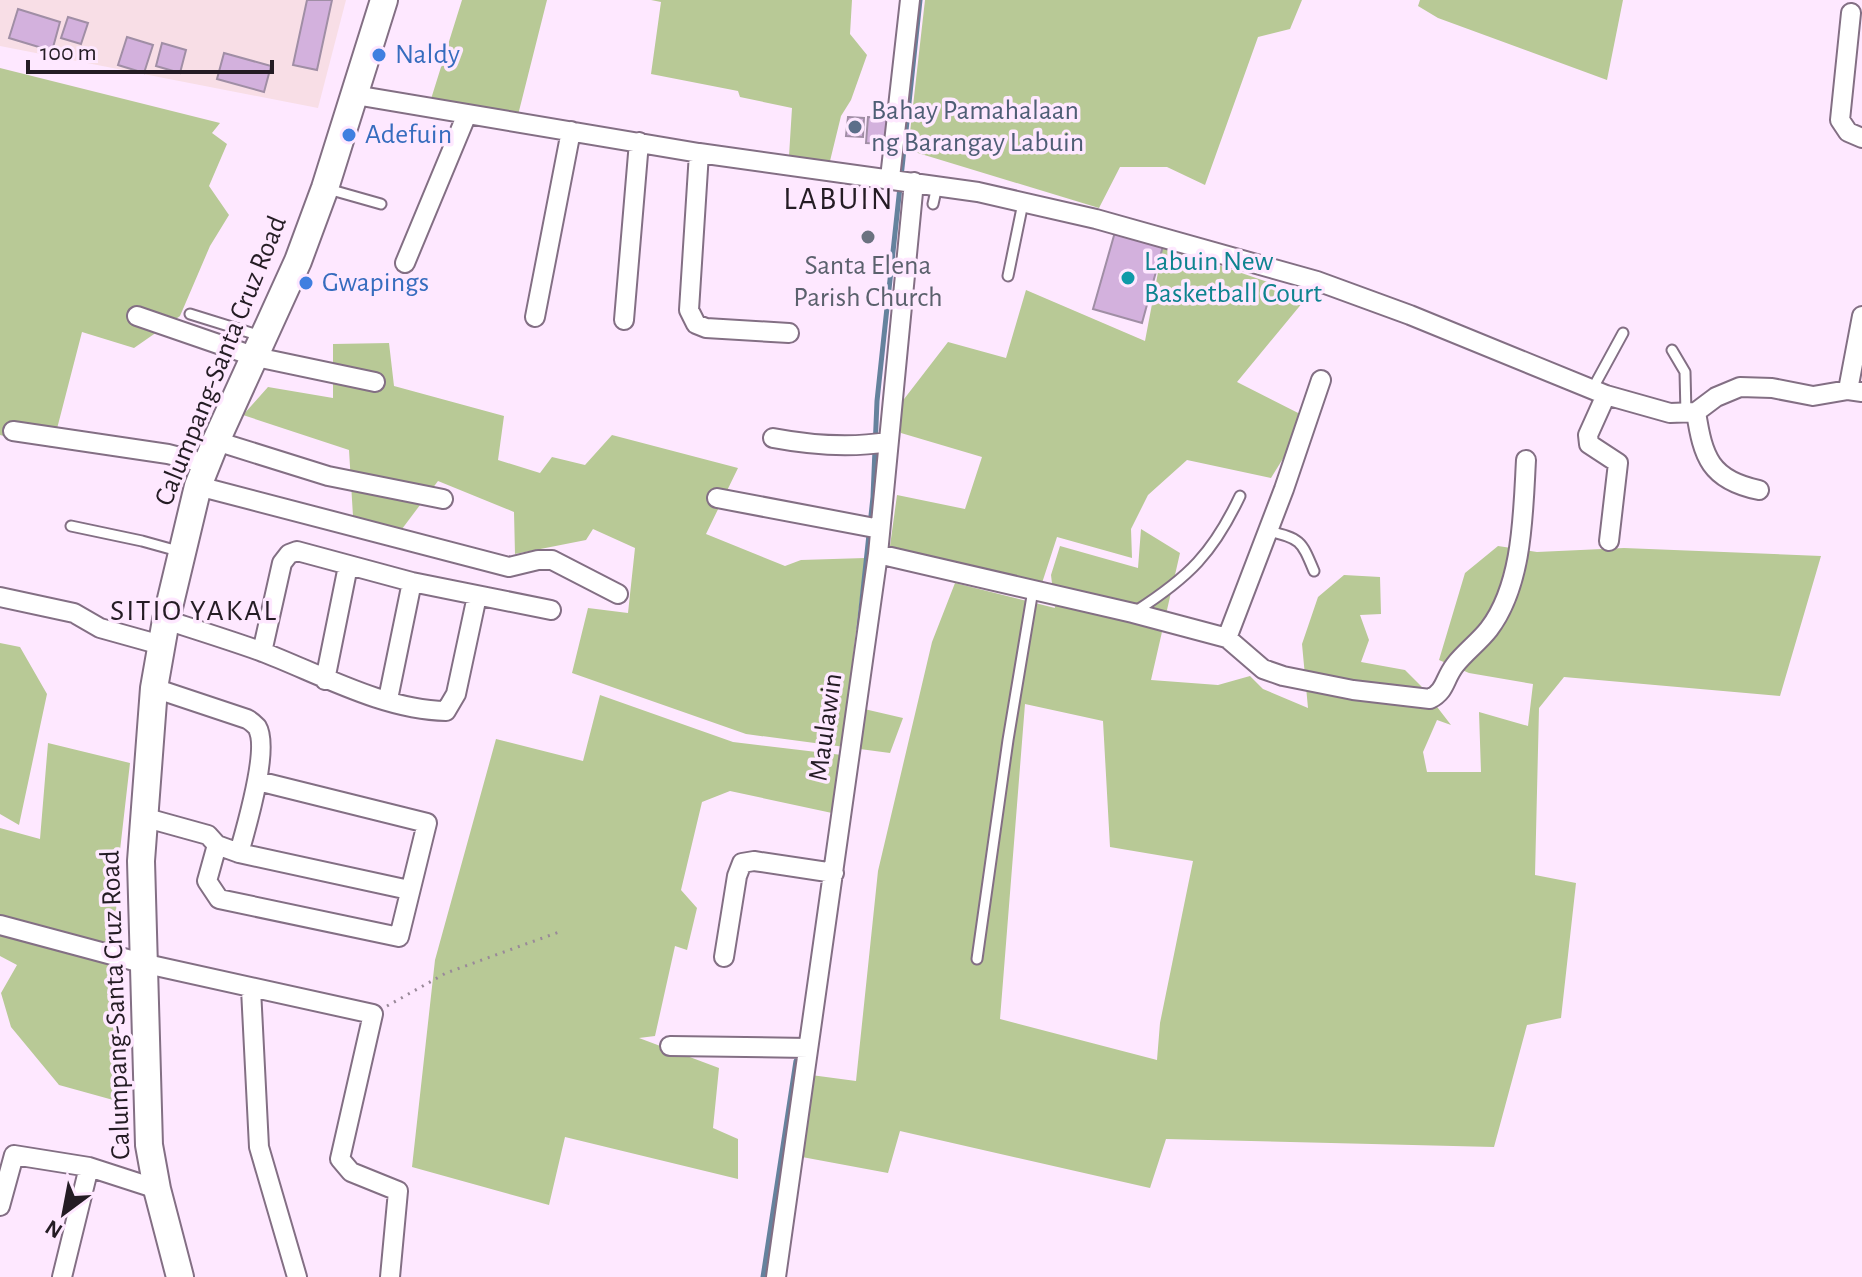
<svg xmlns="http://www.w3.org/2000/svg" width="1862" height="1277" viewBox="0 0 1862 1277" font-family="'Alegreya Sans',sans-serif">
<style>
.education{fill:#f8dee6}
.green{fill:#b8c996;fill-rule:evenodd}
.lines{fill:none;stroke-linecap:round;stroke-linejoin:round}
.stream{stroke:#65829d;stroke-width:5}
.building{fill:#d3b1dd;stroke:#a08ea5;stroke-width:2}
.lane-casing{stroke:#836f84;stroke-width:13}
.street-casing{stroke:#836f84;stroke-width:22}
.secondary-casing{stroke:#836f84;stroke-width:30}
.path{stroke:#998999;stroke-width:3;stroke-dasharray:2 6;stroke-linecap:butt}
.lane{stroke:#fff;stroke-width:9}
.street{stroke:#fff;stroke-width:18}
.secondary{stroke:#fff;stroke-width:26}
.shop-dot{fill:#3f7fe0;stroke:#fee8ff;stroke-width:3}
.service-dot{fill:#5c6f8a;stroke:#fee8ff;stroke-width:3}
.worship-dot{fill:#6b7280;stroke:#fee8ff;stroke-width:3}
.culture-dot{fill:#0f9aa8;stroke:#fee8ff;stroke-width:3}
.labels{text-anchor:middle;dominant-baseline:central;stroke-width:7;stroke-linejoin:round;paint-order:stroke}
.shop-label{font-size:28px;fill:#366cbe;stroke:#fee8ff;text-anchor:start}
.service-label{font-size:28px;fill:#4e5e75;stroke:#fee8ff;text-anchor:start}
.culture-label{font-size:28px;fill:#0d838f;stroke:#fee8ff;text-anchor:start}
.worship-label{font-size:28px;fill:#5b616d;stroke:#fee8ff}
.street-label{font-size:28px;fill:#241c24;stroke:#fee8ff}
.neighbourhood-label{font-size:30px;letter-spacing:2px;fill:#241c24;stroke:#fee8ff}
.quarter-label{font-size:32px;letter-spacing:2px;fill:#241c24;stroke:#fee8ff}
</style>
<rect width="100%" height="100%" fill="#fee8ff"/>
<path class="education" d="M0,0H346L318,108L0,46Z"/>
<path class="green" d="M462,0H547L518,115L431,99Z
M651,0H852L850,34L867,55L851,100L841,116L830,161L789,156L792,108L740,97L738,91L651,74L661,2Z
M925,0H1302L1290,29L1258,37L1205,185L1167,167H1120L1099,208L908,150Z
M1420,0H1623L1607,80L1438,18L1418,6Z
M0,68L220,123L212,133L227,144L209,186L229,215L210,246L180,316L134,348L82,332L52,448L0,435Z
M1163,246L1308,296L1237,382L1308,418L1271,478L1187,460L1148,495L1131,529L1132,558L1057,537L1042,583L890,546L897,495L965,509L982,457L901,433V403L948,342L1006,358L1026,290L1145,341Z
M389,343L394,386L504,416L498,460L540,473L552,457L585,465L612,435L738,468L706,534L785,566L801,560L865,558L847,705L903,718L890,753L746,734L572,673L588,608L628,613L635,548L593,529L586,540L515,554L514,512L438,481L399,533L353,516L349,450L243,415L268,387L333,398V344Z
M1141,529L1180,553L1151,680L1218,685L1250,676L1263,689L1308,708L1302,644L1318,597L1344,575L1380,577L1381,614L1360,615L1369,640L1361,662L1405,670L1421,686L1451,725L1437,720L1423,752L1427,772H1481L1479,712L1528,726L1533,684L1469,673L1439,660L1465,573L1498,546L1537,552L1624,548L1821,556L1780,696L1564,677L1539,708L1535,875L1576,883L1561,1018L1527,1025L1494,1147L1166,1139L1150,1188L900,1131L888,1173L802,1157L811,1075L856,1081L878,871L932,642L955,583L1055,608L1051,575L1060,546L1138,568ZM1025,704L1103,721L1110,847L1193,861L1160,1023L1157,1060L1000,1019Z
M0,643L20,647L47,694L19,825L0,814Z
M600,695L733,742L842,755L832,813L730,791L702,802L681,890L697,908L687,950L675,946L655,1036L639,1038L719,1068L713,1128L738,1139V1179L565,1137L549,1205L412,1167L435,960L496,739L583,761Z
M48,743L130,763L116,885L117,972L124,1103L59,1085L11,1027L1,993L17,965L0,956V828L40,839Z"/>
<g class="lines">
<path class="stream" d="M859,628L873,497L877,401L920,0
M763,1277L796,1061"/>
</g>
<path class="building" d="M307,0H332L317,70L293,65Z
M18,9L60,22L52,51L9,38Z
M68,17L88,23L81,44L61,38Z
M127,37L153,45L144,73L118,65Z
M162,43L186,50L180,73L156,66Z
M224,53L271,66L264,92L217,79Z
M848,117L864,118L863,137L846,136Z
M868,117L891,119L890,144L866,143Z
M1115,232L1163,246L1142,323L1093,309Z"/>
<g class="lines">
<defs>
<path id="lane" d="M328,189L381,204
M933,204L937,186
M1008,276L1023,203
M190,314L261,336
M1672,350L1685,372L1686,414
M1593,388L1623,333
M71,526L142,541L178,551
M1268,531C1301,539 1301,540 1314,571
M1136,611C1189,577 1213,553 1240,496
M977,959L1008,740L1033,590"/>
<path id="street" d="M1851,13L1840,120L1848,132L1862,138
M355,95L699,153L978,192L1096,219L1317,281L1410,315L1606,395L1670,413L1696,412L1716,397L1740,387L1772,388L1813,396L1848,390L1862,392
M699,153L689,310L696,324L706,328L789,333
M890,178L910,0
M405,263L467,114
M137,316L256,357L375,382
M535,317L571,131
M624,320L639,142
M1848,390L1862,316
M1606,395L1588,435L1589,444L1618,463L1609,541
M1696,412C1703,457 1710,480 1759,490
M13,431L168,454L207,464
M773,438C810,445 850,448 888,442
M216,441L328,476L443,499
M198,486L509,567L538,560H552L618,594
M717,498L880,529
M878,554L1133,613L1227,638L1284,489L1321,380
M0,597L74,613L100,628L161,645
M166,620C197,630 229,640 260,651C318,673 383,710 446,711L456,694L477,596
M1227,638L1263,669L1283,676L1353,690L1430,699C1446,691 1444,679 1455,665C1465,652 1479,642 1489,629C1523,584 1523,514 1526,460
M262,652L282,563L289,554L297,551L412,582L551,610
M325,680L348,566
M154,688L247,719C249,720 255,725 257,727C270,748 246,828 239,853
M388,699L412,582
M143,817L208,835L217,845L239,853L409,890
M217,845L207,881L219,899L399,937L427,823L258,781
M0,925L142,963L373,1014L340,1159L351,1172L398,1191L390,1277
M724,957L737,876L742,863L754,861L834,873
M251,989L259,1147L297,1277
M670,1046L808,1048
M0,1206L14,1155L89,1167L157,1189
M62,1277L89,1167
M776,1277L878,554L914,182"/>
<path id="secondary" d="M180,1277L157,1189L149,1145L141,861L154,688L166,620L198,486L216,441L298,261L325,188L384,0"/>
</defs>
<use href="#lane" class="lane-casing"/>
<use href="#street" class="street-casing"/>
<use href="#secondary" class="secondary-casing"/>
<path class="path" d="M387,1006L446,973L559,932"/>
<use href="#lane" class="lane"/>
<use href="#street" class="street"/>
<use href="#secondary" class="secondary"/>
</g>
<g class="shop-dot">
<circle cx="379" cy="55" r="8"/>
<circle cx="349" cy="135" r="8"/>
<circle cx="306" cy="283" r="8"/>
</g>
<circle class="service-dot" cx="855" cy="127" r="8"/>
<circle class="worship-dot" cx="868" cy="237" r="8"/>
<circle class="culture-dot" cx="1128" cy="278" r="8"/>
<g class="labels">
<g class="shop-label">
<text x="395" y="55">Naldy</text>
<text x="365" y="135">Adefuin</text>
<text x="322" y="283">Gwapings</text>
</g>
<g class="service-label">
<text x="871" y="111">Bahay Pamahalaan<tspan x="871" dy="32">ng Barangay Labuin</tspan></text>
</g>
<g class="culture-label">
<text x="1144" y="262">Labuin New<tspan x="1144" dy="32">Basketball Court</tspan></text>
</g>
<g class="worship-label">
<text x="868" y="266">Santa Elena<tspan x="868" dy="32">Parish Church</tspan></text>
</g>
<g class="street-label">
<text transform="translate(221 361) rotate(-68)">Calumpang-Santa Cruz Road</text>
<text transform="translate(826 727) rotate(-82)">Maulawin</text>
<text transform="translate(116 1005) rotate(-92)">Calumpang-Santa Cruz Road</text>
</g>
<g class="neighbourhood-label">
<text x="194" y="611">SITIO YAKAL</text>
</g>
<g class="quarter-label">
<text x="839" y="199">LABUIN</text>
</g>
</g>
<g transform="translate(64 1213) rotate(212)" stroke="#fee8ff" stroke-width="6" paint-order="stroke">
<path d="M0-6L14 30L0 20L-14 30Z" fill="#241c24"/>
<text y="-12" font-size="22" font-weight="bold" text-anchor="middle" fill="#241c24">N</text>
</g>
<path d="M28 60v12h244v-12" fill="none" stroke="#241c24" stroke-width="4"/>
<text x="40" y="60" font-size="24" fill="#241c24" stroke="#fee8ff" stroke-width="6" paint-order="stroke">100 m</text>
</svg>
